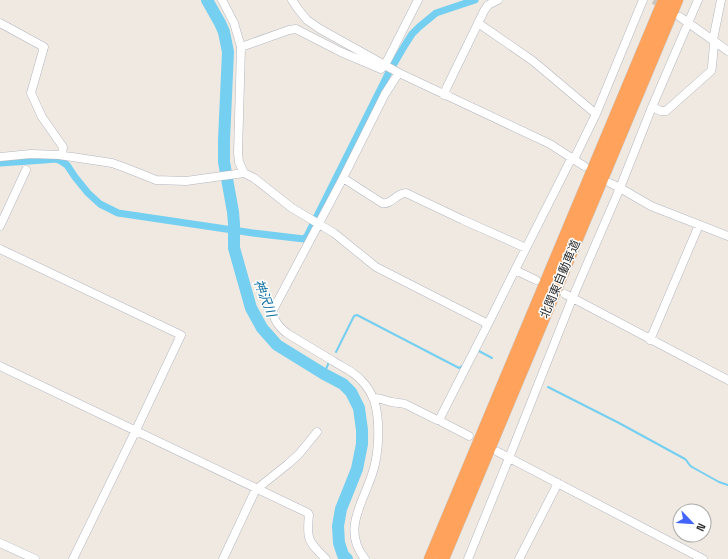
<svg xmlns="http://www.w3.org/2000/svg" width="728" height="559" viewBox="0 0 728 559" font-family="'Space Grotesk','Noto Sans JP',sans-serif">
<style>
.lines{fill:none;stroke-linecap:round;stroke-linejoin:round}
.stream{stroke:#75cff0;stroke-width:2}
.canal{stroke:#75cff0;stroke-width:7}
.river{stroke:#75cff0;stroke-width:12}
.minor-tunnel{stroke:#c8c4bd;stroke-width:8;stroke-dasharray:8 4;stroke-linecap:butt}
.minor-casing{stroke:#b4b7c1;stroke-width:9}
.highway-casing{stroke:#c9c9c9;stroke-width:13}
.minor{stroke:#fff;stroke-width:8}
.highway{stroke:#ffa35c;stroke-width:12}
.labels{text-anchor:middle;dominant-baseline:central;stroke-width:3;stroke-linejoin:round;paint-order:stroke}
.street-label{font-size:12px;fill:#2e2e2e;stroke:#fff}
.water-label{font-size:13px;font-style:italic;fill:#0d6fa3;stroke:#fff}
</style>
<rect width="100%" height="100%" fill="#efe9e1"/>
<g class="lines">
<path class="stream" d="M477,350L492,358
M336,352L354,316L357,315L459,368L462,366
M324,374L329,362
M548,387L619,423L685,459C688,461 688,465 692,467L719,482L728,485"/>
<path class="canal" d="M0,163L44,160L56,159L61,161L67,165L75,177L88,193L100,204L118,213L253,233L304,239L307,236L388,74L405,45L412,34L419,27L436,13L475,0"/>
<path class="river" d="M207,0L220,23L224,32L228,52L224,140V162L233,212L234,224V248L251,308L262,328L277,345L324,374L343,384L351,392L359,408L362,430V444L357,469L341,509L338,526L339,543L343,555L347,559"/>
<path class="minor-tunnel" d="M654,0L666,8"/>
<defs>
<path id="minor" d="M222,0L234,23L241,47L238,153L239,162L244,173
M292,0L298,9L307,20L320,29L399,73L550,144L584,166
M680,17L728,51
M0,23L44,47L31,93L42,117L63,147L62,155
M478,23L533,61L596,114
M241,47L289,30L296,29L341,52L381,69L385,65L418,0
M444,95L447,87L484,11L488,5L498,0
M652,107L661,111H666L711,71L712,67L714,44L713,40L721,0
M0,157L31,154L59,155L112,163L126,168L156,180L186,181L244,173L254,178L292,208L334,233L376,267L488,324
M343,178L382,203C392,205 396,193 406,193L463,220L526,248
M610,183L620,188L651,206L728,236
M0,226L26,170
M0,249L181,335L136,430L73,559
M515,270L536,280
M565,294L728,380
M650,340L699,225
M0,366L308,513L309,515C306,540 309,542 326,559
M373,398C380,397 385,401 392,402C396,403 401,403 405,404L437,420H440
M469,436L442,422L440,420L441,416L488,324L515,270L559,183L569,163L576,155L596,114L643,0
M498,452L703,559
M0,543L35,559
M223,559L255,491L258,488L288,464L299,454L317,432
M365,559C339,527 368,497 375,464C379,446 380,418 374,400C371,393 366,385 361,380C353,371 342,367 333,361C318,352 303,343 288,334C279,327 276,323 272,312L343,178L385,94L394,80L399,73
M468,559L509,458L572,299L620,188L652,107L698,0
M519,559L558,483"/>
<path id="highway" d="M430,559L664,0
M443,559L677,0"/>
</defs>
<use href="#minor" class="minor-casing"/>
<use href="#highway" class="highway-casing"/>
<use href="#minor" class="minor"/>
<use href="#highway" class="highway"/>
</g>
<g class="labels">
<g class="street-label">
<text transform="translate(560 279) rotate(-67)">北関東自動車道</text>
</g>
<g class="water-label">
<text transform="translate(265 298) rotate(69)">神沢川</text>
</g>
</g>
<g transform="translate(692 523) rotate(115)"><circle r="19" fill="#ffffff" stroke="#ababab"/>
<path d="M0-3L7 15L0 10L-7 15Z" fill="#4264fb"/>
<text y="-6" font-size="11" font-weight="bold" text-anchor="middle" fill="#2e2e2e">N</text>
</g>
</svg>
